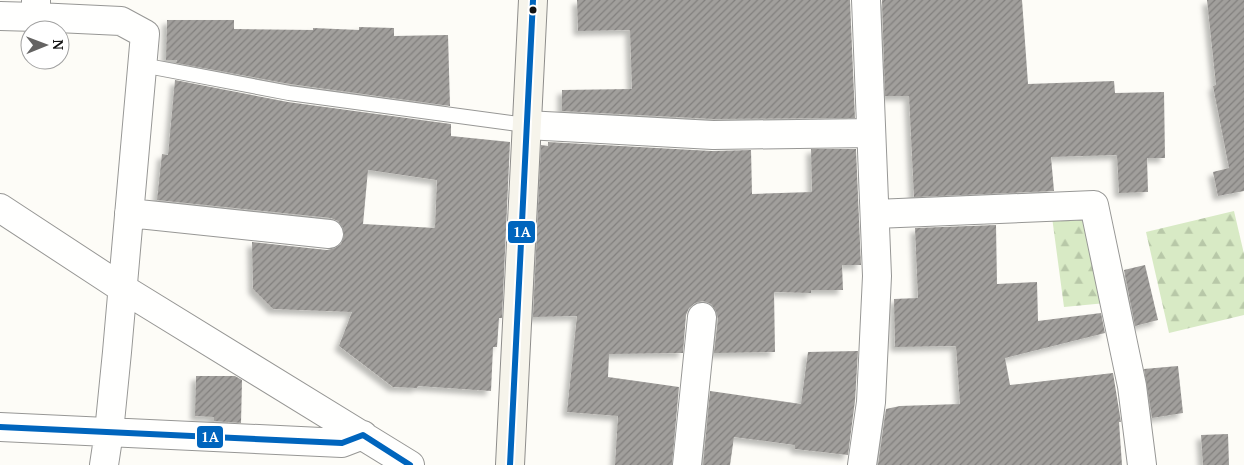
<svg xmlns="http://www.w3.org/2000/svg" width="1244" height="465" viewBox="0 0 1244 465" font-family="'PT Serif',serif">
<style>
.forest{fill:url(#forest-firs)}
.building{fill:url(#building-hatch);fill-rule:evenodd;filter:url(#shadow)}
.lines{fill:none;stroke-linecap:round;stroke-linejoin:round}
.lane-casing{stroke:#979795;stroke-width:16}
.street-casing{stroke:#979795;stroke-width:30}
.secondary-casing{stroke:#8e8d8b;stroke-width:30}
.lane{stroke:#fffffe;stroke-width:14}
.street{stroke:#fffffe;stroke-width:28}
.secondary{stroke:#f6f4eb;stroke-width:28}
.bus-1-casing{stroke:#fff;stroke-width:10}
.bus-1{stroke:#0065bd;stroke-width:6}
.bus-dot{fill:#111;stroke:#fff;stroke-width:2}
.line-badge{stroke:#fff;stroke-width:2}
.badge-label{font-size:14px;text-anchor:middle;font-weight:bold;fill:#fff}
</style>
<defs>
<pattern id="forest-firs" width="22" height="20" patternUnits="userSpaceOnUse" patternTransform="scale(1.25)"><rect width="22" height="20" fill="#d8eac5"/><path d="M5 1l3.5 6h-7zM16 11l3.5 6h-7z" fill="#b8c8a8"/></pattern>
<pattern id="building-hatch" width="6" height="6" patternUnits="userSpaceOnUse" patternTransform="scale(1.25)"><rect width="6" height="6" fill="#a19f9c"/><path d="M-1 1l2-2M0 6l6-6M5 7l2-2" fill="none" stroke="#82807e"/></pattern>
<filter id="shadow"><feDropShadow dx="-4.5" dy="4.5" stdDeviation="2.5" flood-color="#0004"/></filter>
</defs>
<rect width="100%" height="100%" fill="#fdfcf7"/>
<path class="forest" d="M1234,211L1244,254V315L1169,333L1146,232Z
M1088,215L1106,303L1064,307L1052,217Z"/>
<path class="building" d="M577,0H850L855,118L713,119L562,111V90L632,89L630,30L578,31Z
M882,0H1022L1028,84L1114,81L1115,93L1164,92L1165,158H1147L1148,192L1119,193L1117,155L1051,157L1054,191L914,197L909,96H885Z
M1207,0H1244V191L1218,196L1213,172L1229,168L1213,86L1216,85Z
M167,20H234V29L313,30V28L359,30V27L394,28V36L448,35L450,106L290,84L176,63L177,60H166Z
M175,80L288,102L451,124V136L510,142L502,318H499L497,347H493L491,391L418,386L417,388L393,387L339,346L352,312L273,309L253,289L252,242L327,250L335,248L341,244L344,236L343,228L338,221L331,218L157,200L162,154L168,155ZM368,170L437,180L435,228L363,224Z
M548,142L712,151L751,150L752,194L812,192L811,149H856L861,265H842L843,290H811V293L774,292L775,352L714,353L718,319L716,311L711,304L703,301L695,303L689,308L686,315L683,353L609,354L608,377L679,387L672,465H615L618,416L567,412L577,316L533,317L541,145L548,146Z
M996,225L997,284L1037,282L1038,321L1101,313L1105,333L1005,358L1010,385L1113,373L1121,422H1119L1122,465H878L886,409L900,406L960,404L956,346L895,347L894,299L918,298L915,228Z
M1145,265L1158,320L1135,326L1124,270Z
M858,351L855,401L848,455L795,449V445L734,437L730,465H703L710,391L801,404L808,352Z
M1178,366L1183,413L1152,418L1144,369Z
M196,376H235L242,380L241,423L214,421V417L195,416Z
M1228,434L1229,465H1203L1201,435Z"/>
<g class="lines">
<defs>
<path id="lane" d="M142,65L289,93L526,125"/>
<path id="street" d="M36,0V17L121,21L145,34L117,352L109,432L104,465
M0,16L36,17
M526,125L713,135L871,133
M0,208L122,288L410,465
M129,213L329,234
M875,214L1094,205L1132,386L1142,465
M0,427L342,443L363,435
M687,465L702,317
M862,465L871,402L877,276L866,0"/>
<path id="secondary" d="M510,465L533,0"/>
</defs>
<use href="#lane" class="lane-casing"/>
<use href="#street" class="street-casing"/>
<use href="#secondary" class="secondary-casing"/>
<use href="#lane" class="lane"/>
<use href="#street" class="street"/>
<use href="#secondary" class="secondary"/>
<defs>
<path id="bus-1" d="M0,427L342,443L363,435L410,465
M510,465L533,0"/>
</defs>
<use href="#bus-1" class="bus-1-casing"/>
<use href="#bus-1" class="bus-1"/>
</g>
<circle class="bus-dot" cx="533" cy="10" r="4.5"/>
<g class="line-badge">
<rect x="507" y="220" width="29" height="24" rx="5" fill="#0065bd"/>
<rect x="196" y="425" width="28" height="24" rx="5" fill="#0065bd"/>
</g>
<g class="badge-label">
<text x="522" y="237">1A</text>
<text x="210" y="442">1A</text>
</g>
<g transform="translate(45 45) rotate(89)"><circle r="24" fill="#ffffff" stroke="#a0a0a0"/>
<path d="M0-4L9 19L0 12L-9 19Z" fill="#646362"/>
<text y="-8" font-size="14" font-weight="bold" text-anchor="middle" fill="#111111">N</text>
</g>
</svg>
